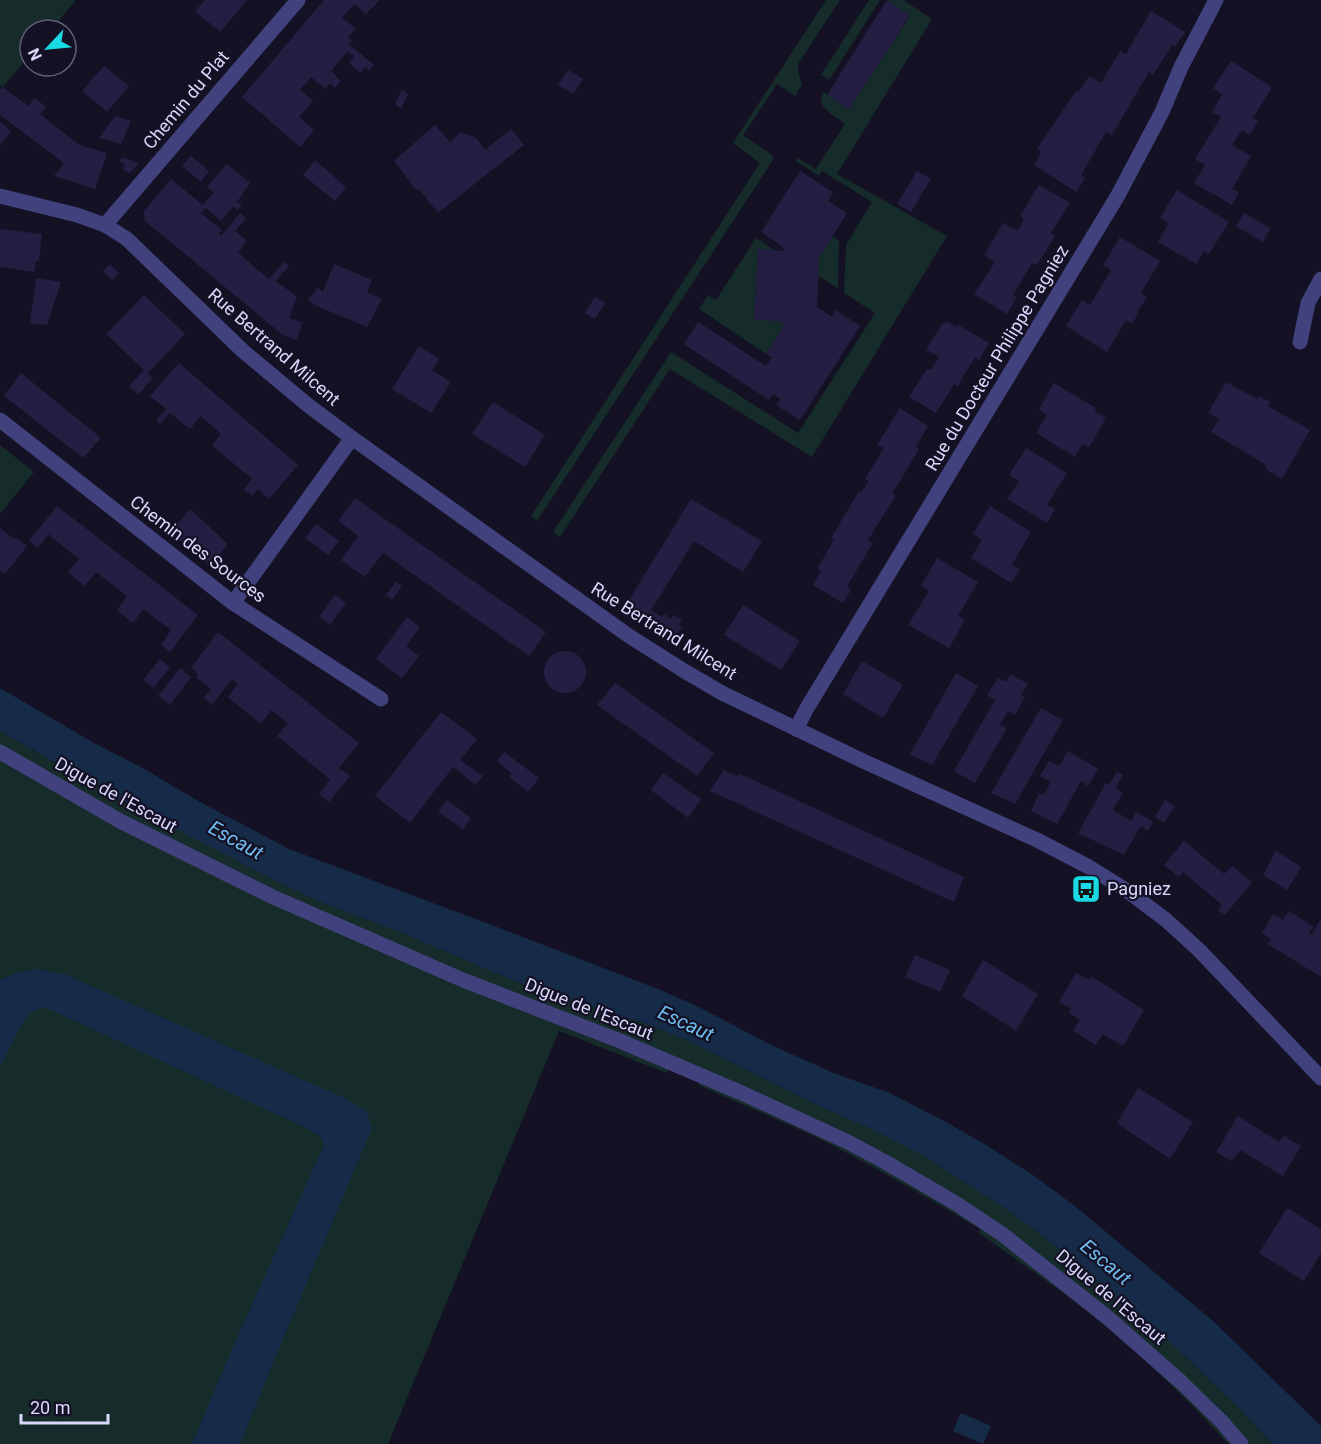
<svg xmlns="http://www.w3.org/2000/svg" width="1321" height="1444" font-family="Roboto,sans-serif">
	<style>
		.green { fill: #152c2a }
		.water { fill: #162b48 }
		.building { fill: #241f42 }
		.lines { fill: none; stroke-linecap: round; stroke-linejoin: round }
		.minor { stroke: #41427d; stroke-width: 15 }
		.labels { text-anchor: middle; stroke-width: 4.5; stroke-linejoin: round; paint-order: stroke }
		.street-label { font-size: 18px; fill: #d9d7fb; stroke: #131123 }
		.poi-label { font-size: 18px; fill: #d9d7fb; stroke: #131123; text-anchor: start }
		.water-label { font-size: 20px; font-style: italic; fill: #70bbef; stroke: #131123 }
	</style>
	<rect width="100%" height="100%" fill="#131123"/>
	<!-- green -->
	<g class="green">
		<path d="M0,0H76L51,30H30V55L3,87L0,85Z"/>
		<path d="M826,0H840L798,64V71L802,85L795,96L777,84L743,135L772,155L773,160L537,521L531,516L760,163L733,143Z"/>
		<path d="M869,0H880L829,80L821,75Z"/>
		<path d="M887,0H903L932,19L837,174L947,236L812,457L670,369L560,537L553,532L671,352L798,433L875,313L844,293L846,245L872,202L822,171L819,176L796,161L798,158L816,169L845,124C835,116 815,108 823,92L849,109L910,16Z"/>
		<path d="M832,236L839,241L838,288L818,276L819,258Z"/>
		<path d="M756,238L774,250H758L754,319L779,321L785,325L766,354L699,309L708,295L716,300Z"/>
		<path d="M0,445L34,472L0,514Z"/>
		<path d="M0,731L76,775L278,882L321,902L405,934L524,985L644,1023L684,1039L823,1108L872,1129L922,1155L1008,1210L1048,1240L1137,1314L1183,1354L1240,1409L1273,1444H1249L1226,1418L960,1199L504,990L346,924L122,816L0,746Z"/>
		<path d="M0,759L524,1011L669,1069L667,1073L559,1031L388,1444H0Z"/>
		<path d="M699,1081L846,1147L953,1209L999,1240L1103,1321L1198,1406L1233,1444H1228C1184,1395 1135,1349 1083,1308C1049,1282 1013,1258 978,1232L980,1229C931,1200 882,1171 832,1145C788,1123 742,1105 698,1085Z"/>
	</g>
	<!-- water -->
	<g class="water">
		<path d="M0,688L94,743L141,767L200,802L289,849L497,927L658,989L697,1006L771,1045L836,1074L890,1093L946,1122L986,1145L1033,1175L1076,1207L1212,1320L1321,1426V1444H1273L1240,1409L1183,1354L1137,1314L1048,1240L1008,1210L922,1155L872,1129L823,1108L684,1039L644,1023L524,985L405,934L321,902L278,882L128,804L0,731Z"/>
		<path d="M38,969L64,974L349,1100L367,1112L372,1128L272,1365L240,1444H192L232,1349L324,1145L320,1136L304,1127L62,1015L42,1007L29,1014L18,1031L0,1067V980L18,972Z"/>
		<path d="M961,1413L991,1426L983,1444L953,1431Z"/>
	</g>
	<!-- building -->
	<g class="building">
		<path d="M205,0H247L220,32L195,11Z"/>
		<path d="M324,0H380L366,14L354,4L342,18L356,29L348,37L352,41L349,44L374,65L369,70L366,67L360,73L349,63L354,56L348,51L331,71L341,81L335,88L330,83L325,89L311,77L300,90L313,101L299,117L314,130L300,147L242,97Z"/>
		<path d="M887,0L910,15L849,110L827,95Z"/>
		<path d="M1151,11L1185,32L1175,47L1172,45L1153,75L1149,72L1112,135L1106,132L1081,175L1085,178L1076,192L1034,165L1041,152L1037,149L1076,91L1079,92L1089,76L1101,83L1120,51L1126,54Z"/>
		<path d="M1231,61L1272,87L1253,118L1258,121L1250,135L1242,130L1232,145L1251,156L1232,189L1239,192L1232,205L1194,183L1205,165L1195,159L1221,117L1212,112L1222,95L1213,88Z"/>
		<path d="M104,66L129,86L107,112L82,91Z"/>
		<path d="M568,70L583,79L573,94L558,85Z"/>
		<path d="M3,87L28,106L35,98L46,107L40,114L79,145L107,153L95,189L54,176L64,163L0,115V90Z"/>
		<path d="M402,89L408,94L401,109L395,104Z"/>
		<path d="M115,116L131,121L121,144L99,138Z"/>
		<path d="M0,122L11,131L0,146Z"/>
		<path d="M435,125L450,142L461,132L476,138L485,150L511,129L524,145L438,213L419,189L416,190L394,161Z"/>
		<path d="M191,156L209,171L201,182L182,166Z"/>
		<path d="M121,157L139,163L130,173L123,170L125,163L120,162Z"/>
		<path d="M315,160L346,187L335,201L303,175Z"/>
		<path d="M227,164L250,183L237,202L242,205L237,210L233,207L221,221L206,208L201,213L222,230L219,233L221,236L240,213L246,218L235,231L247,241L238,253L269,279L284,262L289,266L276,281L297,297L289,318L303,323L296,340L283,335L145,221L144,211L171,179L203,205L214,192L207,187Z"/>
		<path d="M800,171L833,192L828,201L847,213L819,258L817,307L832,317L836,310L860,326L800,420L776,405L780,399L773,394L769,400L684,344L698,322L766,366L772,357L766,354L785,325L779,321L754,320L758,249L784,251L783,247L761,232Z"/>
		<path d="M917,171L931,179L911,212L897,204Z"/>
		<path d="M1039,185L1070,203L1051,233L1055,236L1037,265L1032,263L1013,295L1017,297L1007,314L974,294L995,262L984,255L1003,223L1018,231L1024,218L1020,216Z"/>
		<path d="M1177,190L1229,222L1209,254L1204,251L1196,264L1158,242L1169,223L1160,218Z"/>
		<path d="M1244,213L1270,228L1263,242L1236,226Z"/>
		<path d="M0,229L42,234L39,261H36L34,272L0,267Z"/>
		<path d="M1120,237L1160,261L1141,293L1147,298L1137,311L1139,312L1132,324L1126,320L1107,352L1066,326L1082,300L1090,305L1111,270L1103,265Z"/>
		<path d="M110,264L119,273L112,280L103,271Z"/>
		<path d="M334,264L372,280L367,292L382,299L367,327L317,306L308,300L318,288L323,292Z"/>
		<path d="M36,278L61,282L47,325L30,323Z"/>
		<path d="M144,295L185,334L148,373L153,378L138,395L129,386L144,370L106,334Z"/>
		<path d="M595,297L605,303L595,319L585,313Z"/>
		<path d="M948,322L957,327L958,325L989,343L979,360L975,357L957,387L954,384L936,413L909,397L927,369L931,370L939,357L926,350L943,323Z"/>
		<path d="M419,346L439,359L432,370L451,382L431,413L392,389Z"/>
		<path d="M179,363L298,465L269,499L258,489L252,496L244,489L252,479L212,445L221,434L201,416L190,429L170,413L160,424L156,420L166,409L150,396Z"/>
		<path d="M21,373L101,438L83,458L4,396Z"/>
		<path d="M1226,382L1257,399L1259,396L1270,402L1268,406L1310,430L1282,479L1267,470L1265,464L1211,432L1219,419L1208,413Z"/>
		<path d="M1054,383L1096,408L1094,411L1106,418L1089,447L1083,444L1075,457L1036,433L1047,415L1039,409Z"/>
		<path d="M493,402L545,435L525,467L472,434Z"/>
		<path d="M900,408L928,426L916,447L919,449L892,494L896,495L868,540L873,543L847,586L851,590L843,603L813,585L821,571L817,569L834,540L831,538L859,491L861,493L869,481L865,479L884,448L877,445Z"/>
		<path d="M1026,448L1067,473L1047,505L1055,509L1047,523L1007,499L1019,481L1009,475Z"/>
		<path d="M355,498L546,632L529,656L383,553L365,577L341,560L358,536L338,521Z"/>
		<path d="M691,499L762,541L743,572L694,541L651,610L662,617L664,614L671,619L673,615L682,620L679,625L682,627L674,639L626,605Z"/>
		<path d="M57,506L198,615L170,652L161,645L171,630L143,609L133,623L117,610L127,596L96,572L85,586L68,572L79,559L48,534L38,548L29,541Z"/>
		<path d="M990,506L1031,532L1012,565L1020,569L1011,583L971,558L982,540L973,534Z"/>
		<path d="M190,509L228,544L210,565L170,533Z"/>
		<path d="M316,524L339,541L328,555L305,538Z"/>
		<path d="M0,528L14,539L15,537L27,546L5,574L0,570Z"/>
		<path d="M937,558L978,582L958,616L965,620L949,648L908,625L929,591L921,586Z"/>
		<path d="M396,581L402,586L392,600L386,595Z"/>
		<path d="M335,595L346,603L330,625L319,617Z"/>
		<path d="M743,605L800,641L781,670L724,635Z"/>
		<path d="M407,617L420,627L406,646L419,656L402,678L376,659Z"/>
		<path d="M218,632L359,743L339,768L350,776L329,802L319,794L330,779L277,736L288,723L271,710L261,724L228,697L238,684L232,679L212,705L204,698L211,689L196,677L198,674L191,668Z"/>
		<circle cx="565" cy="672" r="21"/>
		<path d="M160,659L170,667L154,688L143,680Z"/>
		<path d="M862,661L903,685L883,718L843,694Z"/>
		<path d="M180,668L191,677L170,705L158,696Z"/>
		<path d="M956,673L978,686L932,765L910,754Z"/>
		<path d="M1011,674L1028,684L1021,695L1025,697L1015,715L1008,711L1000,724L1007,728L975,783L954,771L995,700L987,695L998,678L1006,682Z"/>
		<path d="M615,683L714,753L697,776L597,705Z"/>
		<path d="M1041,708L1063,720L1015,804L991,793Z"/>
		<path d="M441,712L477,739L460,760L483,776L476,785L453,767L410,823L375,796Z"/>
		<path d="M1068,751L1098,769L1088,786L1081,781L1057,824L1031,811L1039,793L1043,795L1051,782L1040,776L1049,761L1059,766Z"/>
		<path d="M504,752L539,778L528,792L509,777L512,774L497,761Z"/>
		<path d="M724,770L738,777L740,774L964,877L954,902L710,791Z"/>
		<path d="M1117,772L1123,775L1115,788L1123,793L1113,810L1131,821L1136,812L1153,822L1148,831L1141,826L1124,855L1078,833L1106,783L1109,784Z"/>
		<path d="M663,773L701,799L688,818L651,790Z"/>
		<path d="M447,800L471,818L463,830L438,811Z"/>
		<path d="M1165,800L1175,806L1164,823L1155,817Z"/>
		<path d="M1184,841L1224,874L1232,866L1252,882L1225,915L1218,910L1222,905L1183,872L1179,877L1164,865Z"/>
		<path d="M1276,851L1301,867L1287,890L1263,875Z"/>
		<path d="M1289,911L1314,927L1309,933L1311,935L1321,919V977L1268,944L1271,939L1262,933L1273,914L1283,920Z"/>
		<path d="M915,955L950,970L940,992L905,977Z"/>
		<path d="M983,960L1038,994L1016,1031L962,996Z"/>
		<path d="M1076,973L1089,980L1091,976L1144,1010L1123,1046L1103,1034L1096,1045L1073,1031L1080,1020L1069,1013L1071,1009L1059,1002Z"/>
		<path d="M1138,1088L1193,1122L1170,1159L1117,1123Z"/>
		<path d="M1238,1116L1279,1142L1284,1136L1301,1146L1283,1176L1240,1150L1232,1161L1216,1152Z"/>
		<path d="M1287,1208L1321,1229V1253L1304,1281L1259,1253Z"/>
	</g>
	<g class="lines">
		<!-- minor -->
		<g class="minor">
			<path d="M0,196L77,215L105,225L127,239L243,351L309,406L352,438L629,636L686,672L722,693L863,761L1037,840L1089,867L1129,892L1166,920L1199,950L1321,1078"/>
			<path d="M105,225L298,0"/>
			<path d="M1300,342L1308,303L1321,279"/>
			<path d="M0,420L233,603L381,699"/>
			<path d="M233,603L352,438"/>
			<path d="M796,729L807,708L1117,197L1162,112L1181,67L1216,0"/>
			<path d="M0,752L120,821L273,897L463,980L620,1041L744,1094L848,1142L887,1163L957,1204L1002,1234L1107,1317L1181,1382L1222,1422L1241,1444"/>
		</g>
	</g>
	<!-- icons -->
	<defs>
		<g id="bus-square" transform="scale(1.5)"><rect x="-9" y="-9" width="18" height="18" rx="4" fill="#19dae4" stroke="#131123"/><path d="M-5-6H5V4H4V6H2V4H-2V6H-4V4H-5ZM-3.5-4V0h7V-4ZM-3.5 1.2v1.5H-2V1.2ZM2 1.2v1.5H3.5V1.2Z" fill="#111"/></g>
	</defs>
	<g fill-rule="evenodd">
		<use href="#bus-square" x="1086" y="889"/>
	</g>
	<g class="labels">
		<!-- street labels -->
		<g class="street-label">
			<text transform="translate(186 100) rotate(-50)" y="6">Chemin du Plat</text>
			<text transform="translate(274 347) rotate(41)" y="6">Rue Bertrand Milcent</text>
			<text transform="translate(997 358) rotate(-59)" y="6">Rue du Docteur Philippe Pagniez</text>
			<text transform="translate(198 549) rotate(37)" y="6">Chemin des Sources</text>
			<text transform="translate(664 631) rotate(32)" y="6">Rue Bertrand Milcent</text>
			<text transform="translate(116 795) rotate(29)" y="6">Digue de l'Escaut</text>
			<text transform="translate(589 1009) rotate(22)" y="6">Digue de l'Escaut</text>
			<text transform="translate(1111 1297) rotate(40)" y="6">Digue de l'Escaut</text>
		</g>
		<!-- poi labels -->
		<g class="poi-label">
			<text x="1107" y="895">Pagniez</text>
		</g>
		<!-- water labels -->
		<g class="water-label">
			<text transform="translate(236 840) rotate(29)" y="7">Escaut</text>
			<text transform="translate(686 1023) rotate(25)" y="7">Escaut</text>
			<text transform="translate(1106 1262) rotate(40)" y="7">Escaut</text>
		</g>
	</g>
	<!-- north arrow -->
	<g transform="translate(48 48) rotate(244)"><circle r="28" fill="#131123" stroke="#626079" stroke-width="1.5"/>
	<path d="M0-4.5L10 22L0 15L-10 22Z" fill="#19dae4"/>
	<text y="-9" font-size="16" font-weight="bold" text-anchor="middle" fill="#d9d7fb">N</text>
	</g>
	<!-- scale -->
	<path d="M21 1414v9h87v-9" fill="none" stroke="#d9d7fb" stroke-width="3"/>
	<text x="30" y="1414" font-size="18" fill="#d9d7fb" stroke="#131123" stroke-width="4.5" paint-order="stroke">20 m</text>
</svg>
